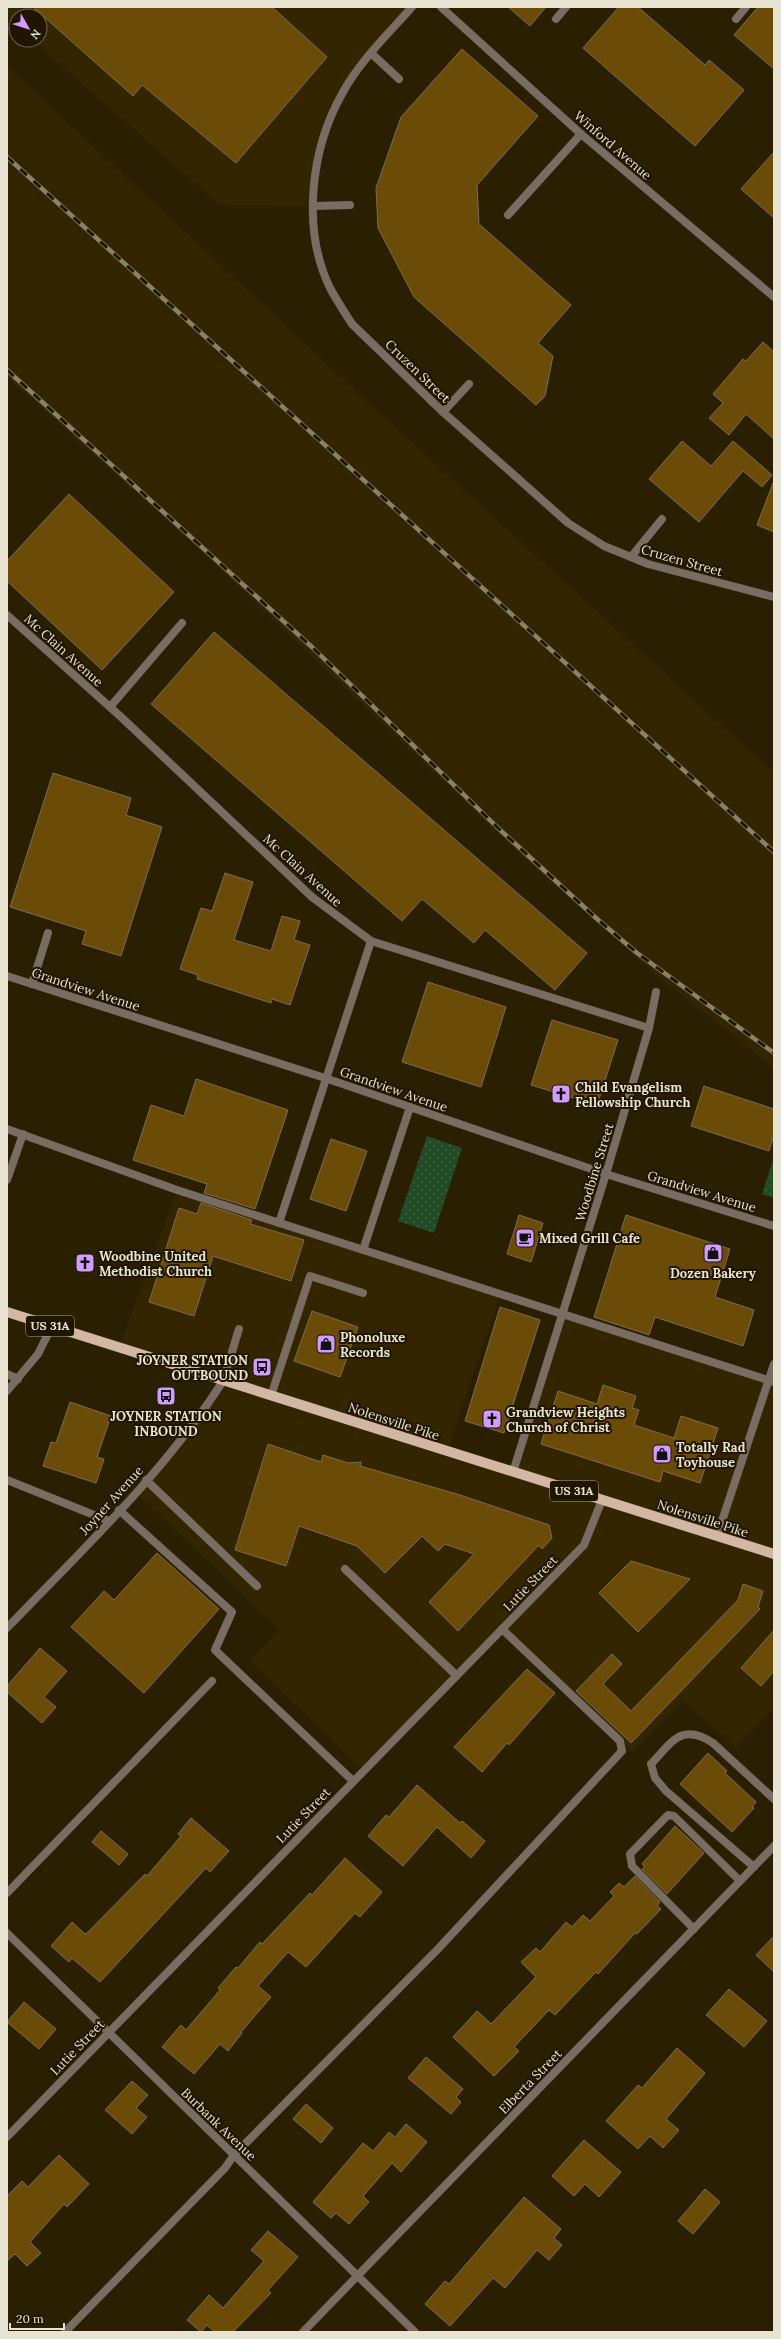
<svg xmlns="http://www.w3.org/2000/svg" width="781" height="2339" font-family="Lora,serif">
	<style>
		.built { fill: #322500 }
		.grass { fill: url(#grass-dots) }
		.building { fill: #6b4b08; stroke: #7e6c4e }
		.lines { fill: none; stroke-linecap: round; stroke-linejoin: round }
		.lane { stroke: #796c62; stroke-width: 8 }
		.street { stroke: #796c62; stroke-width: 8 }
		.primary { stroke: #d2b8a4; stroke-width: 10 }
		.rail-casing { stroke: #898168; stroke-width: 4.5 }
		.rail { stroke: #201600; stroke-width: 3; stroke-dasharray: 9; stroke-linecap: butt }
		.labels { text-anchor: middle; stroke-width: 4; stroke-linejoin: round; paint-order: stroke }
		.shield { fill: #201600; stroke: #ada692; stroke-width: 1 }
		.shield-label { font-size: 12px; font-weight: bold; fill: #e9e3d1 }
		.street-label { font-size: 13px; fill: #e9e3d1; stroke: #201600 }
		.poi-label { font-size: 13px; font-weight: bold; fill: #e9e3d1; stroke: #201600; text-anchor: start }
	</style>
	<defs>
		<pattern id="grass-dots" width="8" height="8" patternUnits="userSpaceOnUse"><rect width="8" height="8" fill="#204b25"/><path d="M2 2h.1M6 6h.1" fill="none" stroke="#406544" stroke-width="1.8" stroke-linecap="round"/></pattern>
	</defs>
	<rect width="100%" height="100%" fill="#2a2001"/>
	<!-- built -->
	<g class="built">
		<path d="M7,7H412L343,91L321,148L314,206L220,205L32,40H40V16H16V26L7,19Z"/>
		<path d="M7,66L384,417L774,773V1068L654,973L526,860L202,552L7,377Z"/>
		<path d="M177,1190L500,1294L447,1452L513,1472L563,1313L774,1381V1708L736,1747L683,1701L632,1752L502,1629L363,1770L250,1661L280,1630L135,1492L223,1381L119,1348Z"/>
	</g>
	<!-- grass -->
	<g class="grass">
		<path d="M427,1136L462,1148L434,1233L398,1221Z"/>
		<path d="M774,1157V1198L762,1194Z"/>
	</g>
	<!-- building -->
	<g class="building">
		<path d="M33,7H272L327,57L236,163L142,85L133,96Z"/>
		<path d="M508,7H546L530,26Z"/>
		<path d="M619,7H638L705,65L709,60L744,90L695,146L583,48Z"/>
		<path d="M758,7H774V69L734,35Z"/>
		<path d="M462,49L538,116L477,185L479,224L571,305L538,343L553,356L545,396L536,405L414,297L378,228L376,188L401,117Z"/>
		<path d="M774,152V218L741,189Z"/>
		<path d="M763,342L774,352V439L746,414L729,435L709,418L723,403L713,394L743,359L746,361Z"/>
		<path d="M682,441L711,466L733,441L772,475L762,487L743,471L699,522L649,479Z"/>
		<path d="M773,483L774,484V532L757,525Z"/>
		<path d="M69,494L174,592L102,670L7,581V561Z"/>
		<path d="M214,632L587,953L555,990L485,930L474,943L422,899L402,921L151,704Z"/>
		<path d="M53,773L131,798L126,815L162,827L121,956L82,944L86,931L10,907Z"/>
		<path d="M225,873L253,882L234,940L271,951L282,916L300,921L294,940L310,945L290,1005L272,999L271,1003L197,979L198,975L180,969L201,908L212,911Z"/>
		<path d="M428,982L506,1007L481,1087L402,1062Z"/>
		<path d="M552,1020L618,1040L597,1105L531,1085Z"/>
		<path d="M196,1079L288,1110L255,1209L204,1193L207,1184L133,1160L151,1105L184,1116Z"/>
		<path d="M704,1086L774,1109V1135L769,1151L691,1126Z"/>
		<path d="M331,1139L367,1151L346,1211L310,1199Z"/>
		<path d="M201,1203L252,1220L250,1224L304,1240L291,1281L213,1256L194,1316L149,1302L179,1208L197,1214Z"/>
		<path d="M519,1215L543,1223L531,1262L507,1254Z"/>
		<path d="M626,1215L730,1249L715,1297L754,1310L743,1346L655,1317L649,1335L594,1317Z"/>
		<path d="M500,1307L540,1320L504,1433L465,1421Z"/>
		<path d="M312,1311L358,1327L340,1377L294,1361Z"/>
		<path d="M603,1385L636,1396L632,1408L639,1410L634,1425L674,1438L681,1416L718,1428L700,1483L663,1471L660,1482L541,1444L558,1391L597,1404Z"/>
		<path d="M70,1402L111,1416L97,1457L104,1459L96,1483L43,1466L51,1442L56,1443Z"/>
		<path d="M268,1444L321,1462L323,1455L348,1463L361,1462L360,1466L460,1495L549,1525L552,1538L542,1549L539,1545L458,1631L429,1602L474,1554L445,1544L438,1551L422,1536L385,1573L357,1546L299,1526L286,1566L235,1550Z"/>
		<path d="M157,1553L219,1609L144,1693L71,1627L104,1591L114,1600Z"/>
		<path d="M631,1561L690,1579L638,1632L599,1593Z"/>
		<path d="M743,1584L763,1591L758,1607L760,1609L631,1743L576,1691L612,1654L622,1664L603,1684L631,1711L738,1600Z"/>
		<path d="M774,1630V1671L761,1686L741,1668Z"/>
		<path d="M40,1648L67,1671L44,1697L56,1707L42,1723L7,1692V1686Z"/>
		<path d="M527,1669L555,1693L509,1745L507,1743L482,1772L454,1747Z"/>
		<path d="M708,1753L727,1771L725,1773L756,1802L752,1807L754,1808L732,1832L680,1784Z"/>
		<path d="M417,1785L460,1823L462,1821L485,1841L471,1858L437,1827L403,1866L368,1836L386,1815L389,1817Z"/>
		<path d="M191,1818L229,1851L210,1872L206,1868L100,1982L72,1958L69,1962L51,1946L72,1922L85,1934L88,1932L145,1874L147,1876L181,1836L178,1834Z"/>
		<path d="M675,1826L704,1853L667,1894L642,1869L645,1867L642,1864Z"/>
		<path d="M101,1831L128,1854L119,1865L92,1842Z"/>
		<path d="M345,1858L382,1892L360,1917L355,1913L306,1967L288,1952L258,1986L271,1997L241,2032L242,2033L228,2051L220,2044L194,2074L162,2047L181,2025L186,2030L220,1990L218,1988L236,1967L238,1968L260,1942L262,1944L310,1893L312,1895Z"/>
		<path d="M635,1876L660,1902L657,1906L661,1909L637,1934L635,1933L598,1974L596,1972L555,2015L549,2010L514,2047L519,2051L494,2076L453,2037L477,2011L491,2024L536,1977L521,1962L536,1948L540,1952L566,1922L572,1927L583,1915L590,1921L614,1896L610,1892L619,1883L624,1887Z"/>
		<path d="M774,1936V1972L756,1955Z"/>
		<path d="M729,1989L767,2021L744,2047L706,2015Z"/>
		<path d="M24,2002L56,2029L39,2049L7,2022Z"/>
		<path d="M677,2048L705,2073L666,2119L679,2130L663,2148L650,2136L638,2149L606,2121L638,2085L642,2088Z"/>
		<path d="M426,2057L463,2089L456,2097L461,2102L451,2114L408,2078Z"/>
		<path d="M132,2081L148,2095L136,2108L147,2117L132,2134L105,2110Z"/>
		<path d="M306,2104L333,2128L321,2143L293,2119Z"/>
		<path d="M406,2124L427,2142L401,2172L392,2163L363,2196L369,2202L349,2224L336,2213L331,2218L313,2202L363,2143L373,2151L389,2132L395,2137Z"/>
		<path d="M584,2140L621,2172L599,2197L585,2184L574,2196L552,2176Z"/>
		<path d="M59,2155L89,2184L67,2207L64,2204L30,2242L41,2253L27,2266L15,2254L7,2261V2196L22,2181L28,2187Z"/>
		<path d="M705,2189L720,2202L693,2234L678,2221Z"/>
		<path d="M524,2197L561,2229L554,2238L562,2245L549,2260L537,2250L505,2288L493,2278L450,2326L425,2304L445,2281L449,2284Z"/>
		<path d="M268,2231L298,2257L268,2290L271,2293L233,2332H215L207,2325L201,2332L187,2320L209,2295L223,2308L264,2261L251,2250Z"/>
	</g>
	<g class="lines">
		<!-- lane -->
		<g class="lane">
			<path d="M556,19L566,7"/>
			<path d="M736,19L746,7"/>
			<path d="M371,53L399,79"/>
			<path d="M314,206L350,205"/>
			<path d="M508,215L581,134"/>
			<path d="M443,412L469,384"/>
			<path d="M631,557L662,519"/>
			<path d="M110,707L182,623"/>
			<path d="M32,984L48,933"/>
			<path d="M7,1129L177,1190L774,1382"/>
			<path d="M7,1180L23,1134"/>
			<path d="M279,1223L371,941"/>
			<path d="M363,1250L410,1107"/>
			<path d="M7,1374L18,1379"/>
			<path d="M223,1381L239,1329"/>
			<path d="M7,1391L38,1354L52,1326"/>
			<path d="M271,1396L310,1276L363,1293"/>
			<path d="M7,1480L109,1521"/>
			<path d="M146,1480L257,1586"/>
			<path d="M119,1510L232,1612L215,1650L353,1781"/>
			<path d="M717,1536L774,1364"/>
			<path d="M345,1569L456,1675"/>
			<path d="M754,1867L666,1791L655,1778L651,1764C672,1742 681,1722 713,1743L774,1799"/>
			<path d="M7,1893L212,1681"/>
			<path d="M694,1929L632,1866L630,1854L668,1815L674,1816L740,1881"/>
			<path d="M65,2332L225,2168L234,2155L437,1950L622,1751L620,1741L502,1629"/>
		</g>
		<!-- street -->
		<g class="street">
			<path d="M412,7C388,34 361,60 343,92C311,148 301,228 330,288C337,301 345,313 352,324L443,412L568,523L604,546L648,564L774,597"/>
			<path d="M441,7L581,134L774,297"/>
			<path d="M7,615L120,716L312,897L371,941L649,1028"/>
			<path d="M7,976L325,1078L606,1174L774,1226"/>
			<path d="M513,1472L606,1174L649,1028L656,992"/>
			<path d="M7,1628C82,1550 164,1473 223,1381"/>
			<path d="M7,1933L415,2332"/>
			<path d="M7,2137L584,1545L602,1500"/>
			<path d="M303,2332L774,1846"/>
		</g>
		<!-- primary -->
		<path class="primary" d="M7,1312L774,1554"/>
		<!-- rail casing -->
		<g class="rail-casing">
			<g id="rail">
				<path d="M7,157L774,852"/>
				<path d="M7,370L313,648L497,827L596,918L637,953L774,1053"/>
			</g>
		</g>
		<!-- rail -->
		<use href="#rail" class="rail"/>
	</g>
	<!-- icons -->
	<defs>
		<g id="church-square" transform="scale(1)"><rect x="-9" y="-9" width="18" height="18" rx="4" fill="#d09dfe" stroke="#201600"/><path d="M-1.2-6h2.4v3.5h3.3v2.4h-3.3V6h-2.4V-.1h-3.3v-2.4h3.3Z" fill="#111"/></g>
		<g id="cafe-square" transform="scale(1)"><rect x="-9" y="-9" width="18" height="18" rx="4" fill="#d09dfe" stroke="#201600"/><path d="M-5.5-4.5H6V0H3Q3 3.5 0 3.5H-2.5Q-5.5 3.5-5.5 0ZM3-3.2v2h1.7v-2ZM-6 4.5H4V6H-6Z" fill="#111"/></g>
		<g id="shop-square" transform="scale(1)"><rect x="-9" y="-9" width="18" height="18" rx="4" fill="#d09dfe" stroke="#201600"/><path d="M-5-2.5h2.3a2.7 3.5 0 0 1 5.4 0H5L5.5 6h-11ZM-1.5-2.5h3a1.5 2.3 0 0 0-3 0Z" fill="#111"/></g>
		<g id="bus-square" transform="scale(1)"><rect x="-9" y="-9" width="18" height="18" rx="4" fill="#d09dfe" stroke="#201600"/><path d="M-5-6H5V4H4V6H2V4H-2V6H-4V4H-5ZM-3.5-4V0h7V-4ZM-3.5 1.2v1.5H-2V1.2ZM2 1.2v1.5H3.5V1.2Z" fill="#111"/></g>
	</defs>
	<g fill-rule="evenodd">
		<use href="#church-square" x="561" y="1094"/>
		<use href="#cafe-square" x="525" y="1238"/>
		<use href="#shop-square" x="713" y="1253"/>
		<use href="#church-square" x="85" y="1263"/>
		<use href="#shop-square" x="326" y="1344"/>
		<use href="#bus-square" x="262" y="1367"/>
		<use href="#bus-square" x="166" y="1396"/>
		<use href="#church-square" x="492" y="1419"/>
		<use href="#shop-square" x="662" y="1454"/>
	</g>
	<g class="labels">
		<!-- shield labels -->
		<g class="shield">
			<rect x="26" y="1316" width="48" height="20" rx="3"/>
			<rect x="550" y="1481" width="48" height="20" rx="3"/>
		</g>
		<g class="shield-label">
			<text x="50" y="1330">US 31A</text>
			<text x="574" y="1495">US 31A</text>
		</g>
		<!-- street labels -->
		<g class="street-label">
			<text transform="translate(613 145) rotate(41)" y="5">Winford Avenue</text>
			<text transform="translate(418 371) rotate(44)" y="5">Cruzen Street</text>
			<text transform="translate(682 560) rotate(16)" y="5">Cruzen Street</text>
			<text transform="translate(64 650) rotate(42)" y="5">Mc Clain Avenue</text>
			<text transform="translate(303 870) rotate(42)" y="5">Mc Clain Avenue</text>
			<text transform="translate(86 989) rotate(18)" y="5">Grandview Avenue</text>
			<text transform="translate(394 1089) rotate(19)" y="5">Grandview Avenue</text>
			<text transform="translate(594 1172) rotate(-73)" y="5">Woodbine Street</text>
			<text transform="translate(702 1191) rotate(17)" y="5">Grandview Avenue</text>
			<text transform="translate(394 1421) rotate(18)" y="5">Nolensville Pike</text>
			<text transform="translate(111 1500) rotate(-48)" y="5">Joyner Avenue</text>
			<text transform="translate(703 1518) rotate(18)" y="5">Nolensville Pike</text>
			<text transform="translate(530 1583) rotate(-46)" y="5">Lutie Street</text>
			<text transform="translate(303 1815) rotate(-46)" y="5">Lutie Street</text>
			<text transform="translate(77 2047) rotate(-46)" y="5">Lutie Street</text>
			<text transform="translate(530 2081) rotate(-46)" y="5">Elberta Street</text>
			<text transform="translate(219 2124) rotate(44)" y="5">Burbank Avenue</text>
		</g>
		<!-- poi labels -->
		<g class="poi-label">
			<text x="575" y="1092">Child Evangelism<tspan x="575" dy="15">Fellowship Church</tspan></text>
			<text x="539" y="1243">Mixed Grill Cafe</text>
			<text x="99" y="1261">Woodbine United<tspan x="99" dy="15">Methodist Church</tspan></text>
			<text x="713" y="1278" text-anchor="middle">Dozen Bakery</text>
			<text x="340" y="1342">Phonoluxe<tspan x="340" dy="15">Records</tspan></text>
			<text x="248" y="1365" text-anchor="end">JOYNER STATION<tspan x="248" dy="15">OUTBOUND</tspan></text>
			<text x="506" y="1417">Grandview Heights<tspan x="506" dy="15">Church of Christ</tspan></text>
			<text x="166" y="1421" text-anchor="middle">JOYNER STATION<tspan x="166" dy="15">INBOUND</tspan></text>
			<text x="676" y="1452">Totally Rad<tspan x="676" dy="15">Toyhouse</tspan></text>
		</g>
	</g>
	<!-- border -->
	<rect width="781" height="2339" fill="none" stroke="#e9e3d1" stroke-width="16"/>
	<!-- north arrow -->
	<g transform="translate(28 28) rotate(129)"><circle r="19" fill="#201600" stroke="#706854"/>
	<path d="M0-3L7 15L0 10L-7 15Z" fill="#d09dfe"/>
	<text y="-6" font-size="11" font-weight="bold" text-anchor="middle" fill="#e9e3d1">N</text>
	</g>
	<!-- scale -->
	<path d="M10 2323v6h54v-6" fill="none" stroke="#e9e3d1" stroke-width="2"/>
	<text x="16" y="2323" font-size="12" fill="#e9e3d1" stroke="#201600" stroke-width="3" paint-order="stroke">20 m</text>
</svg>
